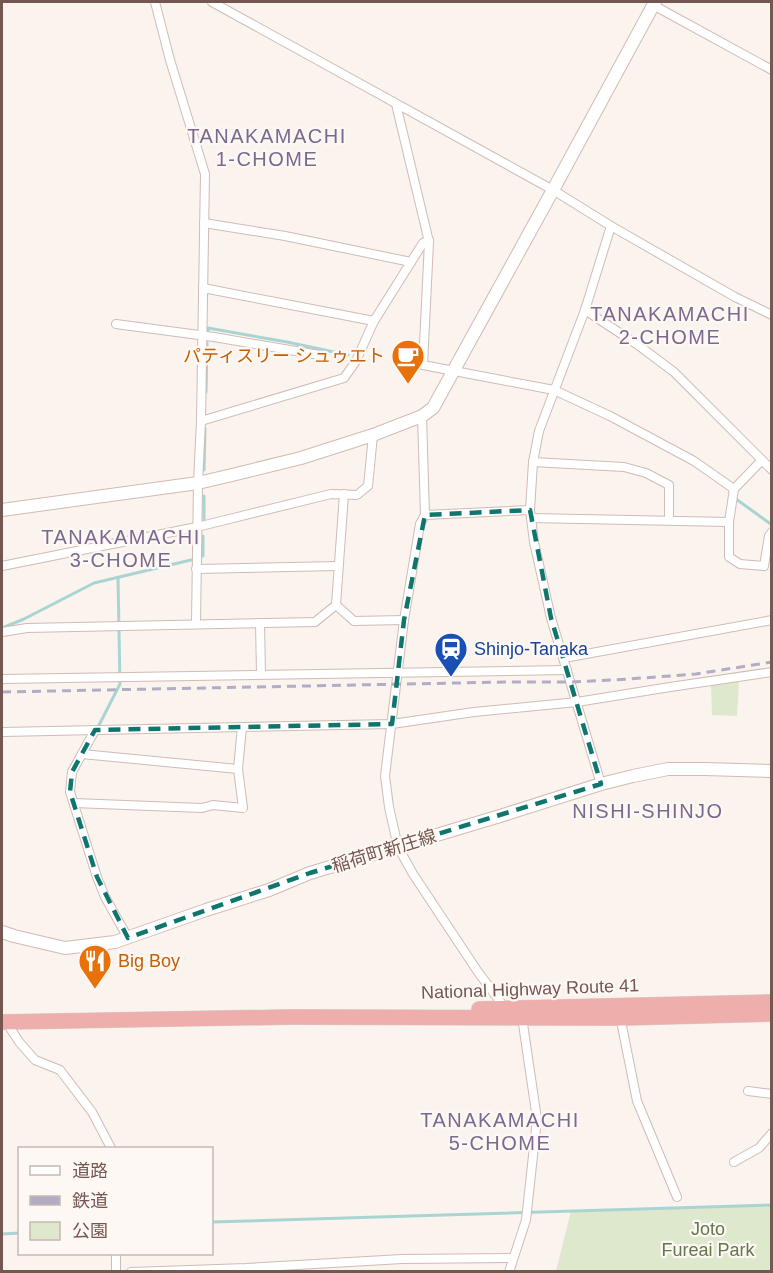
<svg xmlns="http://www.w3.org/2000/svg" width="773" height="1273" font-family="Helvetica,'Noto Sans JP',sans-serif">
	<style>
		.green { fill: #dde8cc }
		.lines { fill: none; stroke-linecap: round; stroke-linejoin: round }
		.stream { stroke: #aad4d2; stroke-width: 3 }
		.street-casing { stroke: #cfbcb5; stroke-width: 10 }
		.secondary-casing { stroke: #d2bbb3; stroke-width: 14 }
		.highway-casing { stroke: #d8d0ce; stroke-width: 16 }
		.street { stroke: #fff; stroke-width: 8 }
		.secondary { stroke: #fff; stroke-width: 12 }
		.highway { stroke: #eeaeab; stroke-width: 15 }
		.rail { stroke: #b4abc5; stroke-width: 3; stroke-dasharray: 9 6; stroke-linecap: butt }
		.marked { fill: none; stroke: #0f766e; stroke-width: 4.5; stroke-dasharray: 12 8; stroke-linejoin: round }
		.labels { text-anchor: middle; stroke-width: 4.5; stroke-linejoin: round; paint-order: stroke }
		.food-label { font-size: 18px; fill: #c56008; stroke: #fef8f4; text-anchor: end }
		.transit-label { font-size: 18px; fill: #164399; stroke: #fef8f4; text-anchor: start }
		.street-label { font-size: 18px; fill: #755751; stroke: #fef8f4 }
		.park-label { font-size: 18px; fill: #62794b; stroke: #fef8f4 }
		.neighbourhood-label { font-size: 20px; letter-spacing: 1.5px; fill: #7b6a90; stroke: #fef8f4 }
	</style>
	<rect width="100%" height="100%" fill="#fbf3ed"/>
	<!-- green -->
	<g class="green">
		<path d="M739,681L737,716L712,715L711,684Z"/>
		<path d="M771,1206V1271H556L571,1211Z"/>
	</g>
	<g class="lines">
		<!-- stream -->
		<g class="stream">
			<path d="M208,333V328L287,342L348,355"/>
			<path d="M206,392L207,343"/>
			<path d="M204,470L205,429"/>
			<path d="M736,499L772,525"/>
			<path d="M204,521V496"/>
			<path d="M203,556V536"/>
			<path d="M2,628L24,619L94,583L191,560"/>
			<path d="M97,729L120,684L118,578"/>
			<path d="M212,1222L772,1205"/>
			<path d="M2,1234L20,1233"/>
		</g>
		<!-- street casing -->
		<g class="street-casing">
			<g id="street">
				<path d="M155,2L170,60L205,174L201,421L198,483L196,624"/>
				<path d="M212,2L553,190L611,226L735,297L772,315"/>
				<path d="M653,5L772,70"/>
				<path d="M396,104L429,242L423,365L554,390L610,416L694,461L734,489"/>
				<path d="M411,262L423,243L429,240"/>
				<path d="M203,288L374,321"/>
				<path d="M585,310L638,345L674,372L772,470"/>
				<path d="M116,324L214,337L319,355"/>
				<path d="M422,416L425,515L420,524L404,620L385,776L389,807L398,847L413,874L478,972L505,1008"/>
				<path d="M201,421L344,378L356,361L374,321L411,262L285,236L204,223"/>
				<path d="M762,460L734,489L729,522V557L740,564L764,566L769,536L772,532"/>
				<path d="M533,462L624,467L646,473L669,485V520"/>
				<path d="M425,515L530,510"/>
				<path d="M531,518L729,522"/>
				<path d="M2,566L197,527L331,494L357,495L368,486L373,435"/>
				<path d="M196,569L338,566"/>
				<path d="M336,605L354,621L404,620"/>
				<path d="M260,623L261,674"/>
				<path d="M2,632L27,628L315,622L336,605L344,494"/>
				<path d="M564,658L772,620"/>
				<path d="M2,679L567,670"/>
				<path d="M95,730L72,772L70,792L97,877L105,897L128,938"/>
				<path d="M2,732L392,724L474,712L577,702L670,687L772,672"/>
				<path d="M82,754L238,769"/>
				<path d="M601,784L551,618L534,542L530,510L533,462L539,431L585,310L611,226"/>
				<path d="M74,803L202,808L213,805L243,808L238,769L242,727"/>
				<path d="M620,1016L637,1101L677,1197"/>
				<path d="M6,1022L20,1043L35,1060L60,1070L92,1112L111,1148"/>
				<path d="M748,1091L772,1094"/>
				<path d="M734,1162L759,1148L772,1133"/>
				<path d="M116,1254V1272"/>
				<path d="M131,1272L246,1268L402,1259L513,1258"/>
				<path d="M509,1272L526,1220L537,1119L523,1024L519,1017"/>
			</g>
		</g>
		<!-- secondary casing -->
		<g class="secondary-casing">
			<g id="secondary">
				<path d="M2,510L198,483L232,475L301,458L373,435L422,416L433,408L553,190L655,2"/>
				<path d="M2,932L14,936L65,948L115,942L206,910L269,890L310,873L500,816L601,784L633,776L668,769H704L772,771"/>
			</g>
		</g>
		<!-- highway casing -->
		<g class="highway-casing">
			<g id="highway">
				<path d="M479,1009L772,1002"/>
				<path d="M2,1022L291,1017L621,1018L772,1014"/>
			</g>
		</g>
		<!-- street -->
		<use href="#street" class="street"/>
		<!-- secondary -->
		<use href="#secondary" class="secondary"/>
		<!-- highway -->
		<use href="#highway" class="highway"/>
		<!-- rail -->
		<path class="rail" d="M2,692L507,682H572L629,679L696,674L772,662"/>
	</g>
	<!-- marked area -->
	<path class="marked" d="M530,510L551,618L601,784L310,873L128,938L97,877L70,792L72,772L95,730L392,724L404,620L425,515Z"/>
	<!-- icons -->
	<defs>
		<g id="cafe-pin" transform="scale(1.725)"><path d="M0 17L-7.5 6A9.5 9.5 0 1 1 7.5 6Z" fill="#e8710a" stroke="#fef8f4"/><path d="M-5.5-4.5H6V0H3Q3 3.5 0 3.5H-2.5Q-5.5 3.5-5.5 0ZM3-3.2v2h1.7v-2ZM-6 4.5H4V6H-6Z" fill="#fff"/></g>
		<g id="station-pin" transform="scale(1.725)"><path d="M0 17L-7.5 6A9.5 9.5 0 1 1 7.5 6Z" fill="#1a4fb4" stroke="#fef8f4"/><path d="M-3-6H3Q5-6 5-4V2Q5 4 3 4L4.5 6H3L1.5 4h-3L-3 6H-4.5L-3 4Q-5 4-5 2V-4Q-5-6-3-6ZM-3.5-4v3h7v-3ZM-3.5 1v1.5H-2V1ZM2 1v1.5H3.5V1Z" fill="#fff"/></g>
		<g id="restaurant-pin" transform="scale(1.725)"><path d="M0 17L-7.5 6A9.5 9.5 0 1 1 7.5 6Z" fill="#e8710a" stroke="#fef8f4"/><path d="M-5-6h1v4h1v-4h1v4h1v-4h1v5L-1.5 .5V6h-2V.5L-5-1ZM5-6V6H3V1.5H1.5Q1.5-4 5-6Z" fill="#fff"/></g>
	</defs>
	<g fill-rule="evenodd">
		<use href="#cafe-pin" x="408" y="356"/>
		<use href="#station-pin" x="451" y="649"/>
		<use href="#restaurant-pin" x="95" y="961"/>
	</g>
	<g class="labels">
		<!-- food labels -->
		<g class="food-label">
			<text x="385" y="362">パティスリー シュゥエト</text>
			<text x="118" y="967" text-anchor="start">Big Boy</text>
		</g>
		<!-- transit labels -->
		<g class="transit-label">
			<text x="474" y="655">Shinjo-Tanaka</text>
		</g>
		<!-- street labels -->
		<g class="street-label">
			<text transform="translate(384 851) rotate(-17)" y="6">稲荷町新庄線</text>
			<text transform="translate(530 989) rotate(-2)" y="6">National Highway Route 41</text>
		</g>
		<!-- park labels -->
		<g class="park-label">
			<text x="708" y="1235">Joto<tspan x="708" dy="21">Fureai Park</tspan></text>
		</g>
		<!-- neighbourhood labels -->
		<g class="neighbourhood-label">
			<text x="267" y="143">TANAKAMACHI<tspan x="267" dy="23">1-CHOME</tspan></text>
			<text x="670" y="321">TANAKAMACHI<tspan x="670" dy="23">2-CHOME</tspan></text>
			<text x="121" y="544">TANAKAMACHI<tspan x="121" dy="23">3-CHOME</tspan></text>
			<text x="648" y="818">NISHI-SHINJO</text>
			<text x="500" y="1127">TANAKAMACHI<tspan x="500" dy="23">5-CHOME</tspan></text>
		</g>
	</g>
	<!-- border -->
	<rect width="773" height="1273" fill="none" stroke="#755751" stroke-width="6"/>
	<!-- legend -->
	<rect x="18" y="1147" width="195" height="108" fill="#fef8f4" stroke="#c7b8b3" stroke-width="1.5"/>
	<rect x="30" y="1166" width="30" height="9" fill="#ffffff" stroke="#c7b8b3" stroke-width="1.5"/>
	<text x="72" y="1177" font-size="18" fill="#755751">道路</text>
	<rect x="30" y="1196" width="30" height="9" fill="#b4abc5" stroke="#c7b8b3" stroke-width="1.5"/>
	<text x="72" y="1207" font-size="18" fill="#755751">鉄道</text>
	<rect x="30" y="1222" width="30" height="18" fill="#dde8cc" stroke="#c7b8b3" stroke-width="1.5"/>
	<text x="72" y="1237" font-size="18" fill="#755751">公園</text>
</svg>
